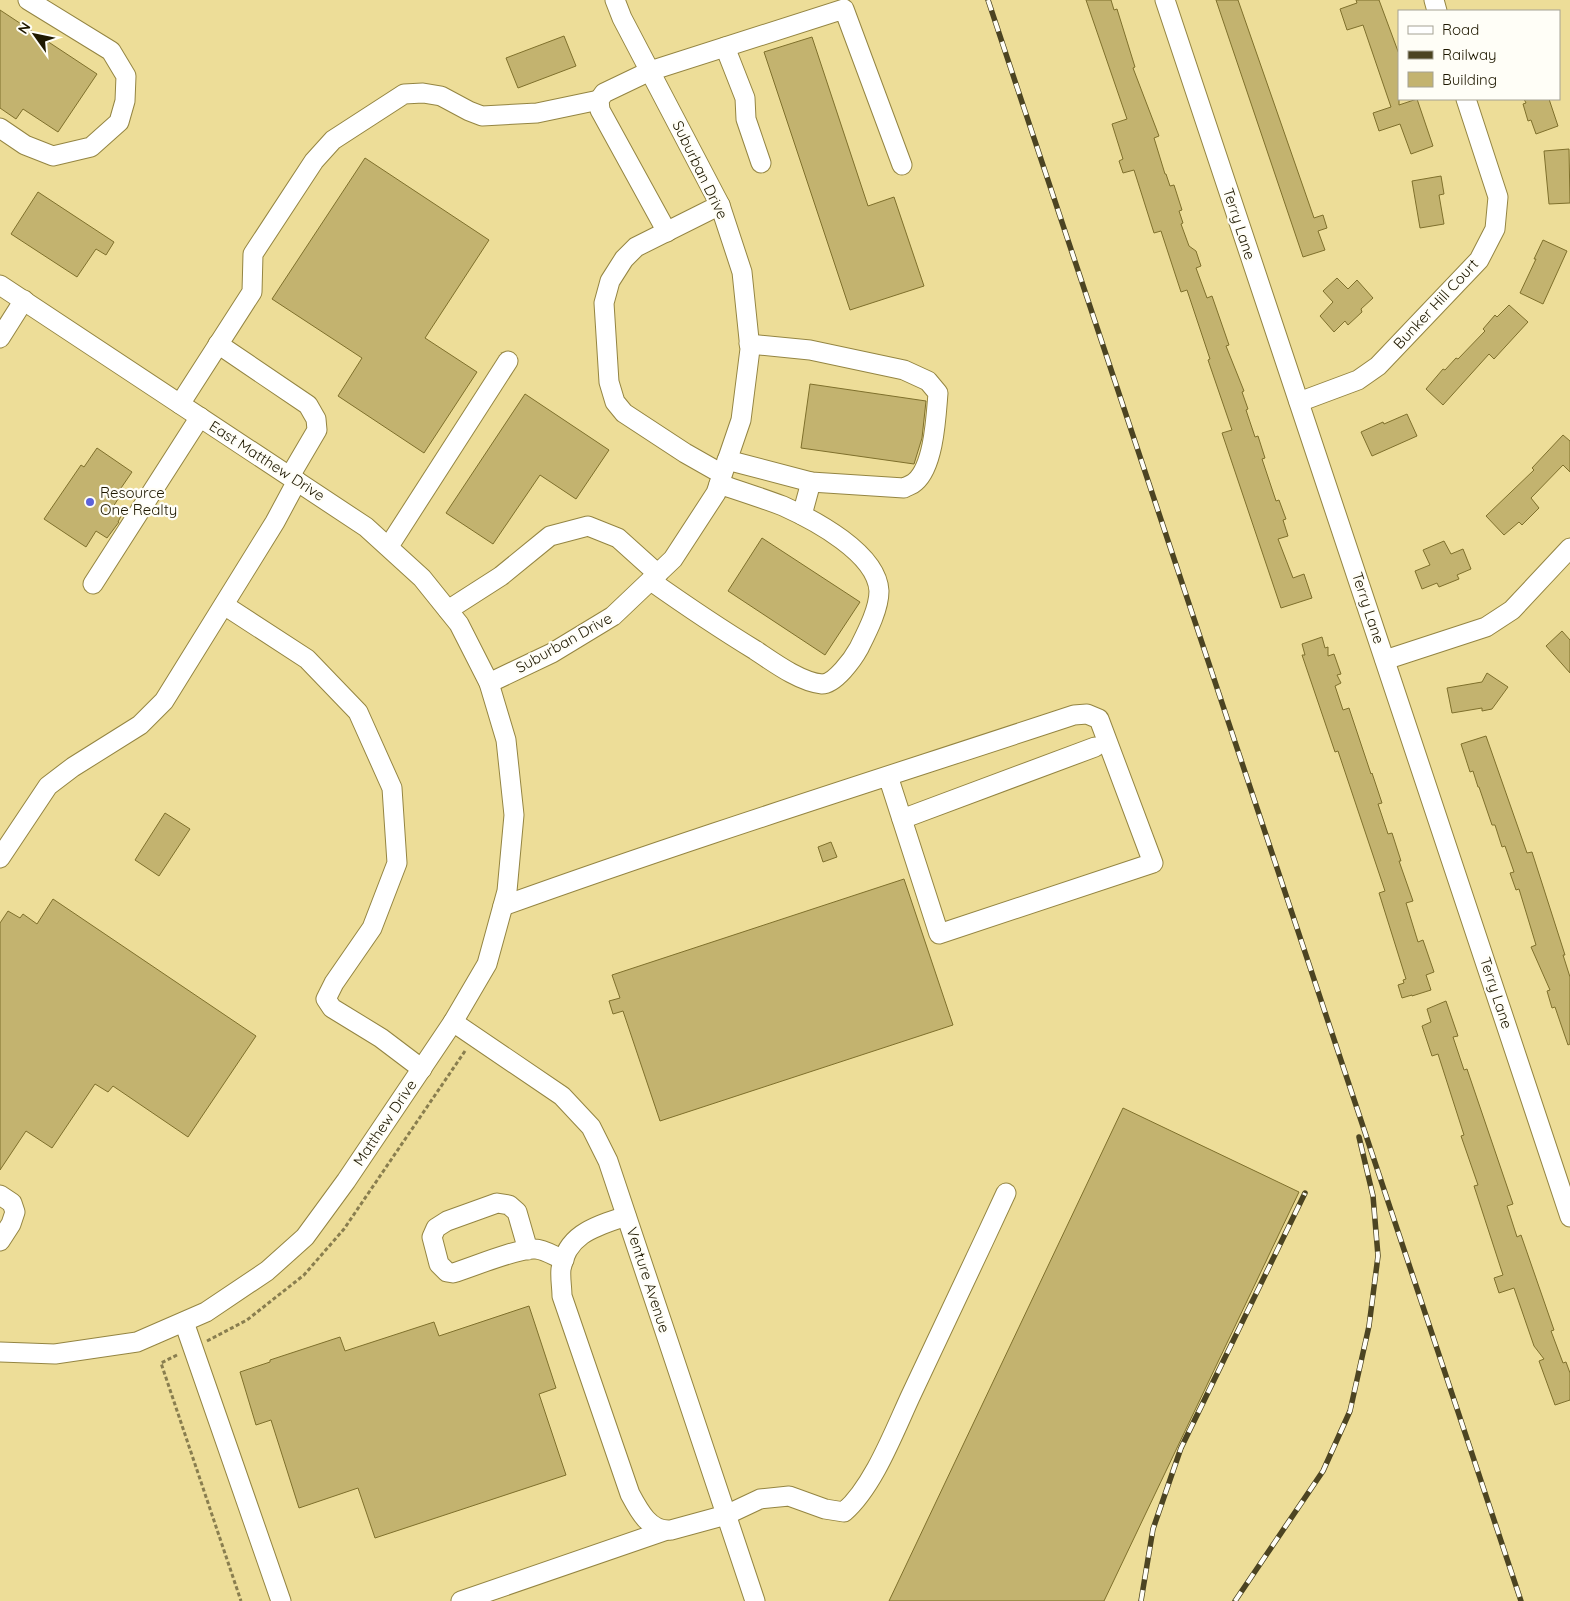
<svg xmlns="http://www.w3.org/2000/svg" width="1570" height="1601" font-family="Quicksand,sans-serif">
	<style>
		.building { fill: #c3b36f; stroke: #7f702c }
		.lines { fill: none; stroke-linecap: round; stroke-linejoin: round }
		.minor-casing { stroke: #948542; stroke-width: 21 }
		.path { stroke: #897e4f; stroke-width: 3; stroke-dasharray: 4 2.5; stroke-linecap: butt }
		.minor { stroke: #fff; stroke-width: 19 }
		.rail-casing { stroke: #4c4422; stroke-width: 5.5 }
		.rail { stroke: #fffef7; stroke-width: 4; stroke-dasharray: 11; stroke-linecap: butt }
		.poi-dot { fill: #5d62da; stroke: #fffef7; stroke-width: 2 }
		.labels { text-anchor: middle; stroke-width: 4.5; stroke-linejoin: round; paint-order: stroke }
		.street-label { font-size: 15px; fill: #1e1800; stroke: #fffef7 }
		.poi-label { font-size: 15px; fill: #1e1800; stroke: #fffef7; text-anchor: start }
	</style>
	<rect width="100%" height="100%" fill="#eddd98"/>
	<!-- building -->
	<g class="building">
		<path d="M1086,0H1111L1114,10L1117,9L1135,67L1133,68L1159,136L1154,138L1165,174H1166L1170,186L1174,185L1182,210L1179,211L1183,223L1181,224L1189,246L1196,251L1201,266L1196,268L1207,298L1212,296L1229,345L1226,346L1244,391L1242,392L1248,409L1246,410L1255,437L1258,436L1265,458L1262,459L1276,501L1279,500L1286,519L1283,520L1288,536L1278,539L1293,578L1304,574L1312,598L1281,608L1222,433L1232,430L1208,360L1210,359L1187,290L1181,292L1161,231L1154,233L1134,170L1123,173L1119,161L1123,159L1112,124L1127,119Z"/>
		<path d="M1216,0H1238L1314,218L1323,215L1327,228L1318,231L1325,250L1303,257Z"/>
		<path d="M1356,0H1379L1399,54V105L1417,99L1433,146L1411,154L1400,124L1379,131L1373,113L1391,107L1363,25L1347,30L1340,9L1357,3Z"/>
		<path d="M0,10L97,74L58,132L23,109L16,119L0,108Z"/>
		<path d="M564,36L576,66L518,88L506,58Z"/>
		<path d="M812,37L868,206L894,197L924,286L850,310L764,52Z"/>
		<path d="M1524,99H1549L1558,126L1536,134L1531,120L1528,121L1523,104L1526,103Z"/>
		<path d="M1569,149L1570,203L1549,204L1544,151Z"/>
		<path d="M365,158L489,240L425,338L477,372L424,453L338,396L362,358L272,299Z"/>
		<path d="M1441,176L1444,194L1439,195L1444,224L1420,228L1412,181Z"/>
		<path d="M38,192L114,242L106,255L96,249L77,277L11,234Z"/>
		<path d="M1543,240L1567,251L1543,304L1520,293L1536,259H1534Z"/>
		<path d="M1337,278L1348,289L1357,280L1373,298L1361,309L1362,312L1348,325L1345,321L1334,332L1320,316L1333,302L1323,291Z"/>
		<path d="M1509,305L1528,322L1494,359L1489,354L1443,405L1426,389L1443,369L1445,370L1456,358L1458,359L1485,331L1483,329L1495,315L1497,317Z"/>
		<path d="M810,384L926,401L922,438L914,464L801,448Z"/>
		<path d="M525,394L609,450L576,499L540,475L493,544L446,513Z"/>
		<path d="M1407,414L1417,436L1372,456L1361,432L1383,422L1384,424Z"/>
		<path d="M1563,435L1570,441V472L1563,465L1531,498L1539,508L1522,525L1519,522L1504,535L1486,516L1534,470L1532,468Z"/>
		<path d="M97,448L132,472L119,491L122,493L111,510L121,516L118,522H119L107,538L96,531L86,547L44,519L81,465L84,467Z"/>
		<path d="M762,538L860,602L825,655L728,591Z"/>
		<path d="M1444,541L1451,554L1463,549L1471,569L1457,575L1459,579L1439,587L1437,583L1422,589L1415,571L1430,565L1423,550Z"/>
		<path d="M1562,631L1570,640V673L1546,646Z"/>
		<path d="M1322,637L1325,648L1328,647V656L1334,654L1341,674L1337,675L1341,683L1335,686L1343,710L1349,708L1371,774L1372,773L1382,803L1378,804L1388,834L1392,833L1401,861H1399L1413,901L1406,903L1418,942L1423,940L1434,972L1426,975L1431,990L1412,996V995L1402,998L1398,985L1404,983L1403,980L1406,979L1379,893L1385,891L1338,751L1335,752L1302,655H1305L1302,644Z"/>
		<path d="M1487,673L1508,687L1492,709L1482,711V708L1452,713L1447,688L1482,682Z"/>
		<path d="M1486,736L1527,853L1532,852L1565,955H1563L1570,977V1044L1568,1045L1555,1007L1552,1008L1547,991L1550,990L1531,947L1536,945L1519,889L1516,890L1510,873L1514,872L1505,846L1502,847L1495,825H1492L1479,787H1478L1473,771L1470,772L1461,744Z"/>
		<path d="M165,813L190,829L159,876L135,860Z"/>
		<path d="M831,842L837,857L823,862L818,847Z"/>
		<path d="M904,879L953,1025L660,1121L623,1011L613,1014L609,1001L620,998L612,975Z"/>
		<path d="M53,899L256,1036L188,1137L113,1086L108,1092L95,1084L52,1148L26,1131L0,1170V923L8,911L20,918L23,914L37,924Z"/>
		<path d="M1446,1001L1458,1036L1453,1037L1464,1070L1467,1069L1513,1204L1507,1206L1517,1237L1521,1235L1554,1330L1551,1331L1563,1363L1566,1362L1570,1373V1400L1555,1405L1539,1361L1544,1359L1534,1346L1514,1288L1499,1293L1494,1278L1503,1275L1474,1186L1478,1185L1461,1136L1464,1135L1438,1054L1432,1056L1422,1026L1431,1022L1427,1009Z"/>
		<path d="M1123,1108L1299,1192L1104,1601H889Z"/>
		<path d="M529,1306L556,1388L539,1394L566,1475L375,1538L358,1488L299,1508L271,1420L256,1425L240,1372L270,1362V1360L340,1337L345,1351L434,1322L439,1336Z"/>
	</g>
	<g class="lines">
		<!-- minor casing -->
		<g class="minor-casing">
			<g id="minor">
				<path d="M1165,0L1570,1217"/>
				<path d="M1434,0L1437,11"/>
				<path d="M725,47L745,98L746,119L761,163"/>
				<path d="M0,128L25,145L53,156L91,147L119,122L125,101L126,76L111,51L28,0"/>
				<path d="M720,205L636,247L624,259L610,281L604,303L609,382L615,402L624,413L685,453L722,474"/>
				<path d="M667,232L600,110L599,100L604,93L650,71L844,9L902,165"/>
				<path d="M0,285L366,527L422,578L459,624L489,683L506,740L514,815L507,891L487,964L453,1022L346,1181L305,1237L267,1271L206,1312L137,1342L55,1354L0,1352"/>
				<path d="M0,338L24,300"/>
				<path d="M218,344L308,405L316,419L317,430L290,476"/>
				<path d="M1299,402L1358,380L1378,366L1479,260L1495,229L1498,197L1466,99"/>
				<path d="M180,404L252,292L253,254L314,161L333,140L404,94L423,93L441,96L469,111L482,116L537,113L599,100"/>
				<path d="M727,460L811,482L904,488C907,486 912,485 915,482C934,466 936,417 938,393L928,381L904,370L810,350L749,344"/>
				<path d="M802,515L811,482"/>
				<path d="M389,546L508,361"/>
				<path d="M651,581C685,605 719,628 755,650C773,662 800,682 822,684C835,684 853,659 859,648C867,632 879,609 879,591C877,553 814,520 783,506C762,498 740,491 719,484"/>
				<path d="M93,584L200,417"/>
				<path d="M224,605L307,659L358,712L392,788L397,863L372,928L334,983L326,999L332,1008L381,1038L422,1069"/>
				<path d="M448,610L501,576L550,536L588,526L618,538L658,574"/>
				<path d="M1385,660L1486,627L1512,610L1570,548"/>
				<path d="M489,683L552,653L613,616L673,559L716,493L741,420L750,349L742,272L720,205L622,18L615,0"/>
				<path d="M902,819L1095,747"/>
				<path d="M0,858L48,786L73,767L140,725L164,701L275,522L297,481"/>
				<path d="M503,906C692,838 883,778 1074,715L1087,714L1099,719L1153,863L939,934L888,776"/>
				<path d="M453,1022L562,1096L591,1127L608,1161L755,1601"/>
				<path d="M0,1195L12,1203L15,1212L11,1224L0,1241"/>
				<path d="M626,1216C597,1226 567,1233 561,1269C560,1277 562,1288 562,1296L630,1494C639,1511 650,1532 671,1530L726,1515L760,1499L789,1496L825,1509L844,1512C874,1486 895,1429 912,1393C943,1327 975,1260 1006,1193"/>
				<path d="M528,1250L517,1212L509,1205L497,1203L447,1221L436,1228L432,1237L439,1264L447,1272L453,1273C473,1267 517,1248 535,1249C544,1249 556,1257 564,1260"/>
				<path d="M184,1322L281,1601"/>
				<path d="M461,1601L664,1531"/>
			</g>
		</g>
		<!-- path -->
		<g class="path">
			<path d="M207,1341L247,1320L304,1275L344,1229L465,1051"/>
			<path d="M177,1355L161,1363L241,1601"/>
		</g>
		<!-- minor -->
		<use href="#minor" class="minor"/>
		<!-- rail casing -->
		<g class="rail-casing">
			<g id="rail">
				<path d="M988,0L1521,1601"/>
				<path d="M1141,1601L1153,1529L1181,1448L1305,1193"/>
				<path d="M1235,1601L1323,1471L1350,1411L1369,1326L1378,1256L1373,1196L1359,1137"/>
			</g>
		</g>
		<!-- rail -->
		<use href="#rail" class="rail"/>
	</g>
	<!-- markers -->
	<circle class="poi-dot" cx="90" cy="502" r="5"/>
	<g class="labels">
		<!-- street labels -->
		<g class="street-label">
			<text transform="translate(700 170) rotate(64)" y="5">Suburban Drive</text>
			<text transform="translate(1239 224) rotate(72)" y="5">Terry Lane</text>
			<text transform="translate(1436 304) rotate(-47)" y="5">Bunker Hill Court</text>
			<text transform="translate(267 461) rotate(33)" y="5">East Matthew Drive</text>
			<text transform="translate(1368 608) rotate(72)" y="5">Terry Lane</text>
			<text transform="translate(564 643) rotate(-29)" y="5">Suburban Drive</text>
			<text transform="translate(1496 993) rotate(72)" y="5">Terry Lane</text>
			<text transform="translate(385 1123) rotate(-56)" y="5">Matthew Drive</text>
			<text transform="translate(648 1280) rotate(72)" y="5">Venture Avenue</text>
		</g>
		<!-- poi labels -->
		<g class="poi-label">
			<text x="100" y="498">Resource<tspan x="100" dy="17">One Realty</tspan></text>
		</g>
	</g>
	<!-- legend -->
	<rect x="1398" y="10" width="162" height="90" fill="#fffef7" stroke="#a5a294"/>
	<rect x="1408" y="26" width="25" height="8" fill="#ffffff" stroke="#a5a294"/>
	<text x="1442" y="35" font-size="15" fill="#1e1800">Road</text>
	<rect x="1408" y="51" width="25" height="8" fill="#4c4422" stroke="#a5a294"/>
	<text x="1442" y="60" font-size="15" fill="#1e1800">Railway</text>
	<rect x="1408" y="72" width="25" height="15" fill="#c3b36f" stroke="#a5a294"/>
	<text x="1442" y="85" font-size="15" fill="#1e1800">Building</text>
	<!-- north arrow -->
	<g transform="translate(35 35) rotate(303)" stroke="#fffef7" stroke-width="4" paint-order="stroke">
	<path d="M0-4L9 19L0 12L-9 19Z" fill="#1e1800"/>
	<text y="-8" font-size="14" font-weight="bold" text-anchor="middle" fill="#1e1800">N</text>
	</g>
</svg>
